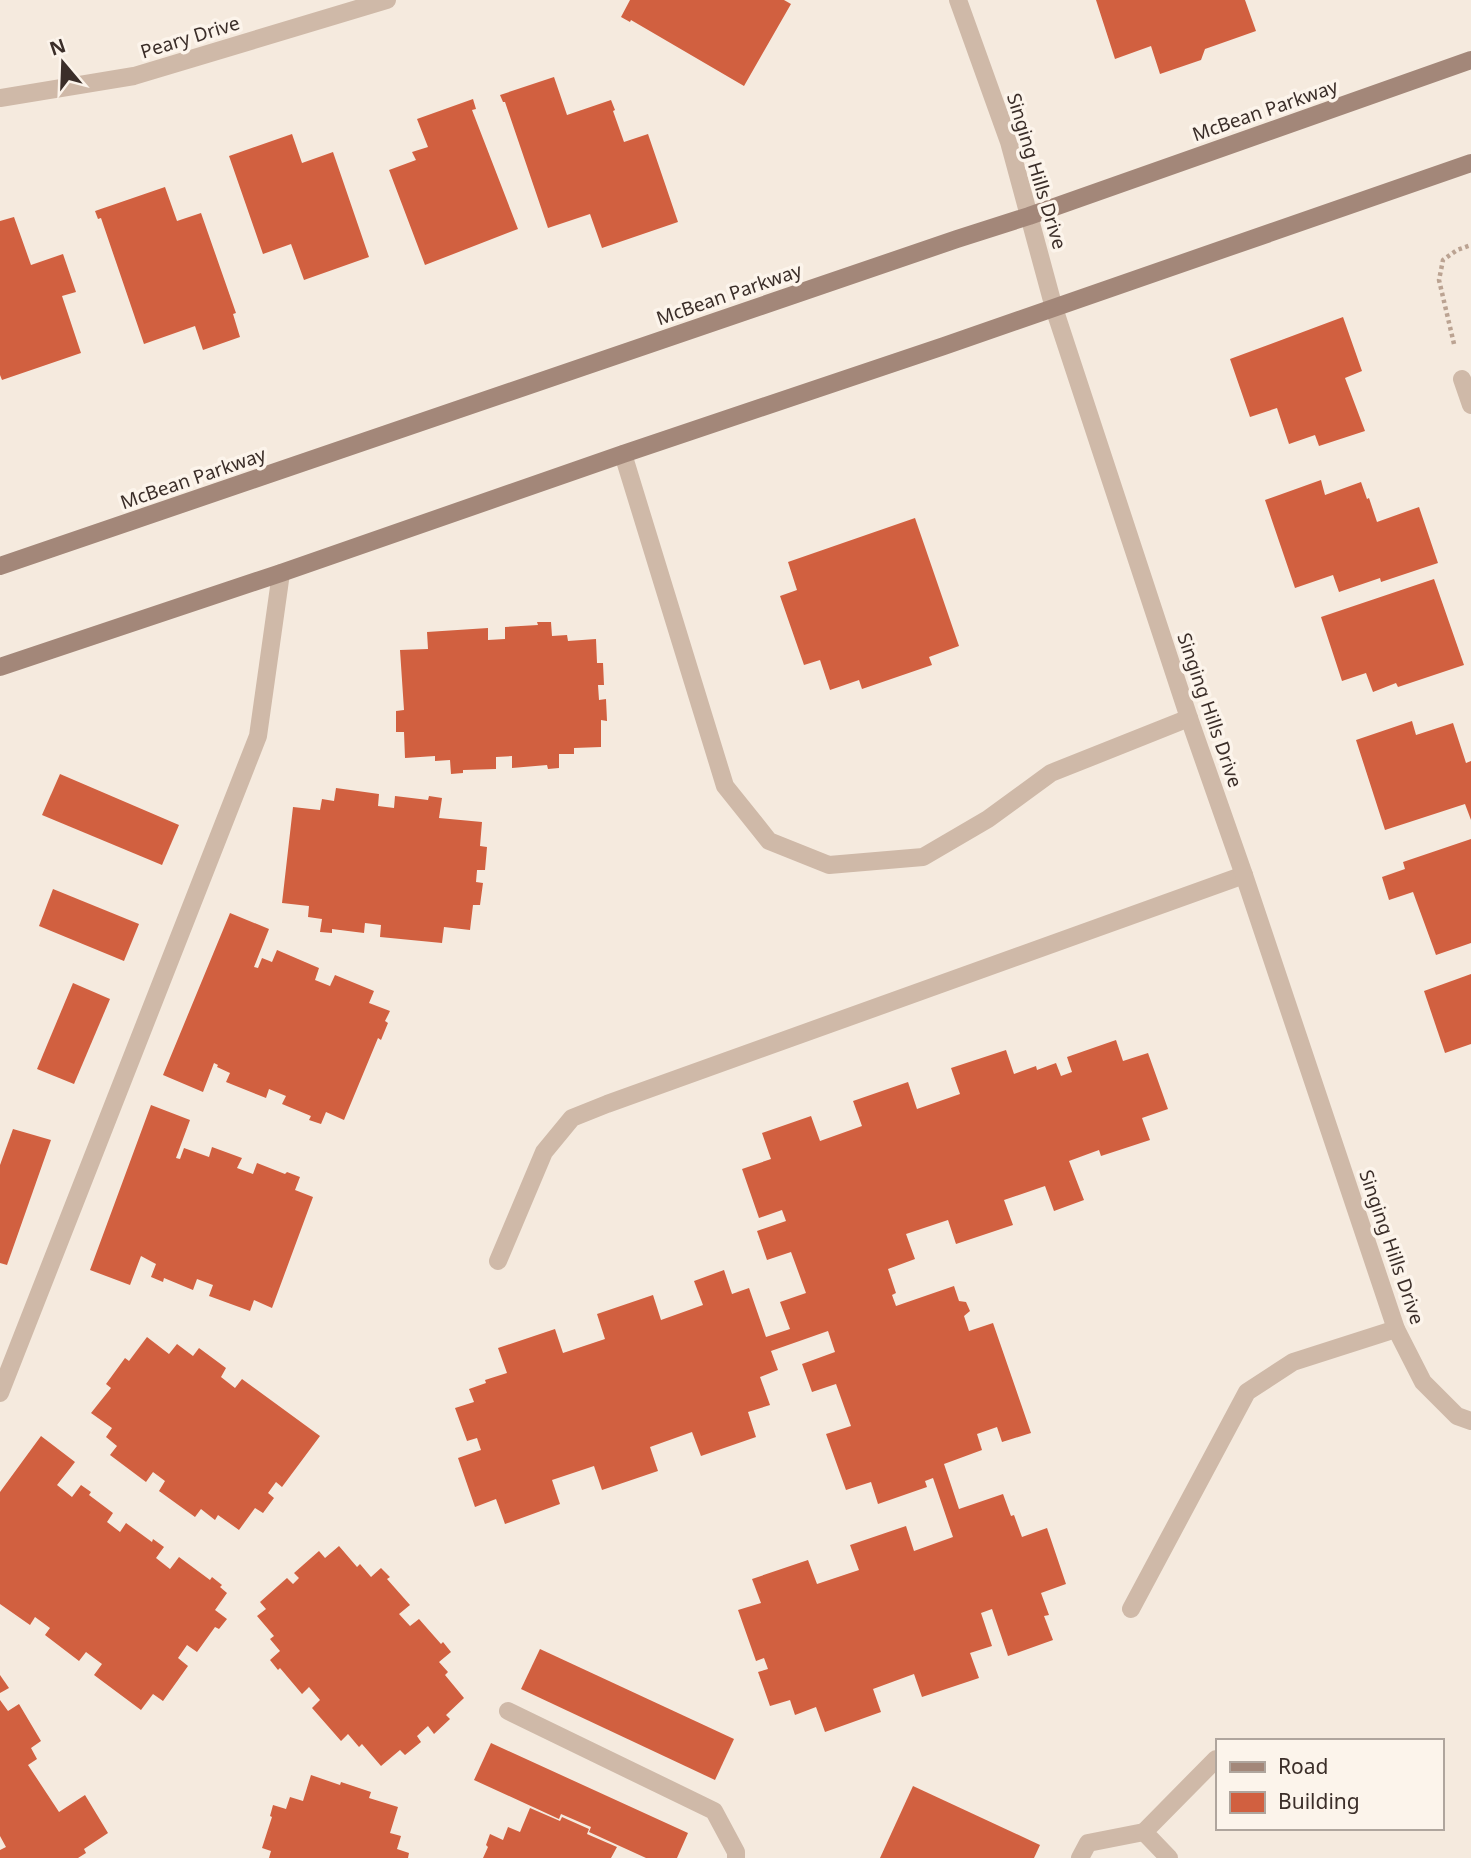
<svg xmlns="http://www.w3.org/2000/svg" width="1471" height="1858" font-family="'Noto Sans',sans-serif">
	<style>
		.building { fill: #d16040 }
		.lines { fill: none; stroke-linecap: round; stroke-linejoin: round }
		.path { stroke: #bba392; stroke-width: 4.5; stroke-dasharray: 3.5 3.5; stroke-linecap: butt }
		.service { stroke: #cfb9a8; stroke-width: 18 }
		.minor { stroke: #cfb9a8; stroke-width: 18 }
		.secondary { stroke: #a38779; stroke-width: 18 }
		.labels { text-anchor: middle; stroke-width: 7; stroke-linejoin: round; paint-order: stroke }
		.street-label { font-size: 19px; fill: #3b2e29; stroke: #fcf4eb }
	</style>
	<rect width="100%" height="100%" fill="#f5eade"/>
	<!-- building -->
	<g class="building">
		<path d="M630,0H784L791,4L744,86L631,20L630,22L621,17Z"/>
		<path d="M1096,0H1245L1256,31L1205,49L1201,60L1160,74L1151,46L1115,59Z"/>
		<path d="M554,77L567,115L611,100L615,110L613,111L624,142L648,134L678,222L602,248L590,214L548,228L505,102H503L500,95Z"/>
		<path d="M473,99L476,109L472,110L518,229L425,265L389,170L416,160L412,152L428,147L417,119Z"/>
		<path d="M292,134L302,163L333,152L369,257L304,280L291,244L263,254L229,156Z"/>
		<path d="M165,187L177,221L201,213L236,313L233,314L240,337L203,350L195,326L144,344L101,218L98,219L95,211Z"/>
		<path d="M14,217L31,265L63,254L76,292L62,296L81,353L2,380L0,375V221Z"/>
		<path d="M1343,317L1362,371L1345,378L1365,431L1319,446L1315,435L1289,444L1277,408L1250,417L1230,359Z"/>
		<path d="M1321,480L1325,495L1361,482L1367,499L1369,498L1377,522L1419,507L1438,563L1381,582L1380,578L1339,592L1333,575L1295,588L1265,500Z"/>
		<path d="M915,518L959,646L929,657L932,665L862,689L859,680L830,690L820,660L804,665L780,596L797,590L788,562Z"/>
		<path d="M1434,579L1464,665L1398,687L1396,683L1373,692L1366,673L1342,681L1321,617Z"/>
		<path d="M537,622H551L552,636L567,635L568,641L596,639L597,663H603L604,685H598L599,700L606,699L607,721L601,720V747L574,748V754H559V768L548,769L547,765L512,768V756L496,757V769L463,770V773L451,774L450,760L435,761V756L405,758L404,732H396V711L404,710L400,650L428,649L427,632L488,628V640L505,639V627L538,625Z"/>
		<path d="M1412,721L1416,735L1453,723L1466,763L1471,761V820L1465,804L1385,830L1356,740Z"/>
		<path d="M60,774L179,825L162,865L42,815Z"/>
		<path d="M336,788L379,794L378,806L394,808L395,796L428,800L429,796L442,798L439,818L482,822L480,846L487,847L485,870H477L476,882L483,883L480,905H473L470,930L444,927L442,943L380,937L381,925L365,923L364,933L332,929V933L320,932L322,919L308,917L309,906L282,903L293,807L320,810L322,799L334,801Z"/>
		<path d="M1471,839V943L1436,955L1413,892L1389,900L1382,877L1405,869L1403,862Z"/>
		<path d="M53,889L139,924L124,961L39,926Z"/>
		<path d="M230,913L269,929L254,967L258,968L262,958L272,962L277,950L319,968L315,980L330,986L335,975L374,991L369,1003L390,1011L385,1021L388,1023L381,1040L378,1038L344,1120L326,1112L321,1124L309,1120L311,1116L282,1104L286,1096L269,1089L266,1098L226,1082L230,1073L217,1067L218,1065L214,1063L203,1092L163,1075Z"/>
		<path d="M1471,974V1044L1445,1053L1424,991Z"/>
		<path d="M73,983L110,999L74,1084L37,1069Z"/>
		<path d="M1116,1040L1123,1061L1148,1053L1168,1109L1142,1118L1150,1140L1101,1156L1099,1150L1069,1161L1084,1200L1054,1211L1045,1186L1004,1200L1013,1225L956,1244L948,1220L906,1234L915,1259L888,1269L896,1293L892,1295L896,1306L954,1286L959,1301L966,1302L970,1311L964,1316L969,1331L993,1323L1031,1433L1002,1442L997,1427L977,1434L982,1450L944,1464L959,1509L1003,1494L1011,1516L1014,1515L1022,1537L1047,1528L1066,1584L1041,1593L1049,1615L1044,1616L1053,1640L1008,1656L992,1609L981,1613L992,1646L970,1653L979,1678L922,1697L914,1674L873,1689L881,1712L825,1732L816,1707L795,1715L790,1700L770,1706L758,1672L768,1669L764,1658L756,1661L738,1610L761,1603L752,1579L808,1560L817,1584L859,1570L850,1545L906,1526L914,1551L953,1537L933,1478L925,1481L927,1487L878,1504L871,1482L846,1490L826,1434L851,1426L836,1384L812,1392L802,1364L835,1352L828,1331L771,1351L778,1370L760,1377L770,1405L748,1412L756,1437L701,1456L692,1432L650,1447L658,1471L602,1490L594,1466L552,1480L560,1504L505,1524L496,1499L475,1507L458,1458L481,1450L477,1438L467,1441L455,1408L474,1402L469,1389L486,1383L485,1380L507,1373L498,1348L555,1329L563,1353L605,1339L597,1314L653,1295L661,1320L703,1305L694,1281L724,1270L732,1294L749,1288L766,1337L790,1329L780,1302L806,1293L791,1252L767,1260L757,1231L786,1221L782,1210L759,1218L742,1169L771,1159L762,1133L811,1116L820,1141L862,1126L853,1101L908,1082L917,1109L960,1094L951,1068L1006,1050L1014,1074L1036,1066L1037,1070L1056,1063L1061,1076L1072,1072L1067,1057Z"/>
		<path d="M151,1105L190,1120L176,1158L180,1159L184,1148L209,1157L212,1147L242,1158L237,1168L253,1174L257,1163L285,1174L287,1172L300,1177L295,1190L313,1197L272,1308L254,1300L250,1311L209,1296L213,1285L197,1279L193,1290L164,1278L163,1282L151,1277L156,1264L141,1256L130,1285L90,1270Z"/>
		<path d="M13,1129L51,1140L7,1265L0,1263V1165Z"/>
		<path d="M147,1337L169,1354L177,1344L193,1356L199,1348L226,1368L221,1377L235,1388L242,1379L320,1436L282,1487L276,1482L268,1493L274,1498L263,1513L255,1508L239,1530L218,1515L215,1520L201,1509L195,1517L159,1491L165,1481L153,1472L146,1482L110,1455L117,1446L106,1437L112,1428L91,1413L111,1388L106,1384L125,1358L129,1361Z"/>
		<path d="M41,1436L75,1462L57,1485L72,1497L81,1485L91,1492L89,1495L113,1513L107,1522L120,1532L126,1523L152,1542L153,1539L164,1547L156,1558L170,1569L179,1557L210,1580L212,1577L222,1585L220,1587L227,1593L215,1610L227,1619L219,1629L215,1627L197,1652L187,1645L178,1658L188,1666L163,1701L153,1694L141,1710L94,1675L102,1664L86,1652L79,1661L45,1635L50,1628L35,1617L30,1625L0,1604V1492Z"/>
		<path d="M339,1546L357,1567L360,1564L371,1577L381,1568L390,1577L387,1579L410,1605L399,1614L410,1626L419,1619L441,1644L443,1642L451,1652L439,1662L448,1672L445,1675L464,1698L446,1715L450,1719L434,1734L428,1726L417,1736L421,1742L405,1755L400,1750L381,1766L362,1744L359,1747L348,1734L341,1741L312,1708L320,1700L309,1687L302,1694L280,1668L278,1670L270,1660L280,1651L270,1639L274,1636L257,1616L266,1609L260,1602L287,1578L293,1584L299,1578L294,1573L319,1551L325,1558Z"/>
		<path d="M540,1649L734,1739L715,1780L521,1689Z"/>
		<path d="M0,1675L9,1688L0,1693Z"/>
		<path d="M0,1700L8,1711L19,1704L41,1741L31,1748L37,1759L28,1765L59,1812L85,1795L108,1833L84,1849L86,1853L78,1858H0V1850L6,1847L0,1836Z"/>
		<path d="M491,1743L688,1833L677,1858H646L589,1832L591,1827L561,1814L559,1819L474,1780Z"/>
		<path d="M311,1775L340,1785L341,1782L371,1792L369,1798L398,1807L390,1833L401,1836L397,1849L409,1853L408,1858H269L271,1851L262,1848L272,1817L270,1816L273,1805L286,1809L290,1797L303,1801Z"/>
		<path d="M913,1786L1040,1845L1034,1858H880Z"/>
		<path d="M530,1808L560,1821L562,1817L589,1829L587,1834L617,1847L611,1858H483L488,1847L486,1845L490,1834L503,1840L508,1827L520,1832Z"/>
	</g>
	<g class="lines">
		<!-- path -->
		<path class="path" d="M1454,344L1439,280L1443,260L1457,250L1471,245"/>
		<!-- service -->
		<g class="service">
			<path d="M623,454L725,786L769,841L829,865L923,857L988,819L1051,773L1189,718"/>
			<path d="M498,1261L544,1152L572,1118L607,1104L1244,875"/>
			<path d="M0,1393L258,736L281,573"/>
			<path d="M1131,1609L1247,1392L1293,1362L1396,1329"/>
			<path d="M508,1711L714,1811L736,1852V1858"/>
			<path d="M1080,1858L1088,1843L1144,1832"/>
			<path d="M1169,1858L1144,1832L1216,1759"/>
		</g>
		<!-- minor -->
		<g class="minor">
			<path d="M958,0L1009,142L1054,308L1189,718L1244,875L1396,1329L1423,1382L1457,1416L1471,1421"/>
			<path d="M0,98L134,76L387,0"/>
			<path d="M1462,379L1471,405"/>
		</g>
		<!-- secondary -->
		<g class="secondary">
			<path d="M0,566L957,239L1029,216L1471,60"/>
			<path d="M0,667L281,573L623,454L944,346L1471,163"/>
		</g>
	</g>
	<g class="labels">
		<!-- street labels -->
		<g class="street-label">
			<text transform="translate(190 37) rotate(-17)" y="7">Peary Drive</text>
			<text transform="translate(1265 110) rotate(-19)" y="7">McBean Parkway</text>
			<text transform="translate(1037 171) rotate(73)" y="7">Singing Hills Drive</text>
			<text transform="translate(729 294) rotate(-19)" y="7">McBean Parkway</text>
			<text transform="translate(193 478) rotate(-19)" y="7">McBean Parkway</text>
			<text transform="translate(1210 710) rotate(71)" y="7">Singing Hills Drive</text>
			<text transform="translate(1392 1247) rotate(71)" y="7">Singing Hills Drive</text>
		</g>
	</g>
	<!-- legend -->
	<rect x="1216" y="1739" width="228" height="91" fill="#fcf4eb" stroke="#afa59d" stroke-width="2"/>
	<rect x="1230" y="1762" width="35" height="10" fill="#a38779" stroke="#afa59d" stroke-width="2"/>
	<text x="1278" y="1774" font-size="21" fill="#3b2e29">Road</text>
	<rect x="1230" y="1792" width="35" height="21" fill="#d16040" stroke="#afa59d" stroke-width="2"/>
	<text x="1278" y="1809" font-size="21" fill="#3b2e29">Building</text>
	<!-- north arrow -->
	<g transform="translate(63 63) rotate(341)" stroke="#fcf4eb" stroke-width="5" paint-order="stroke">
	<path d="M0-5L12 26L0 18L-12 26Z" fill="#3b2e29"/>
	<text y="-10" font-size="19" font-weight="bold" text-anchor="middle" fill="#3b2e29">N</text>
	</g>
</svg>
